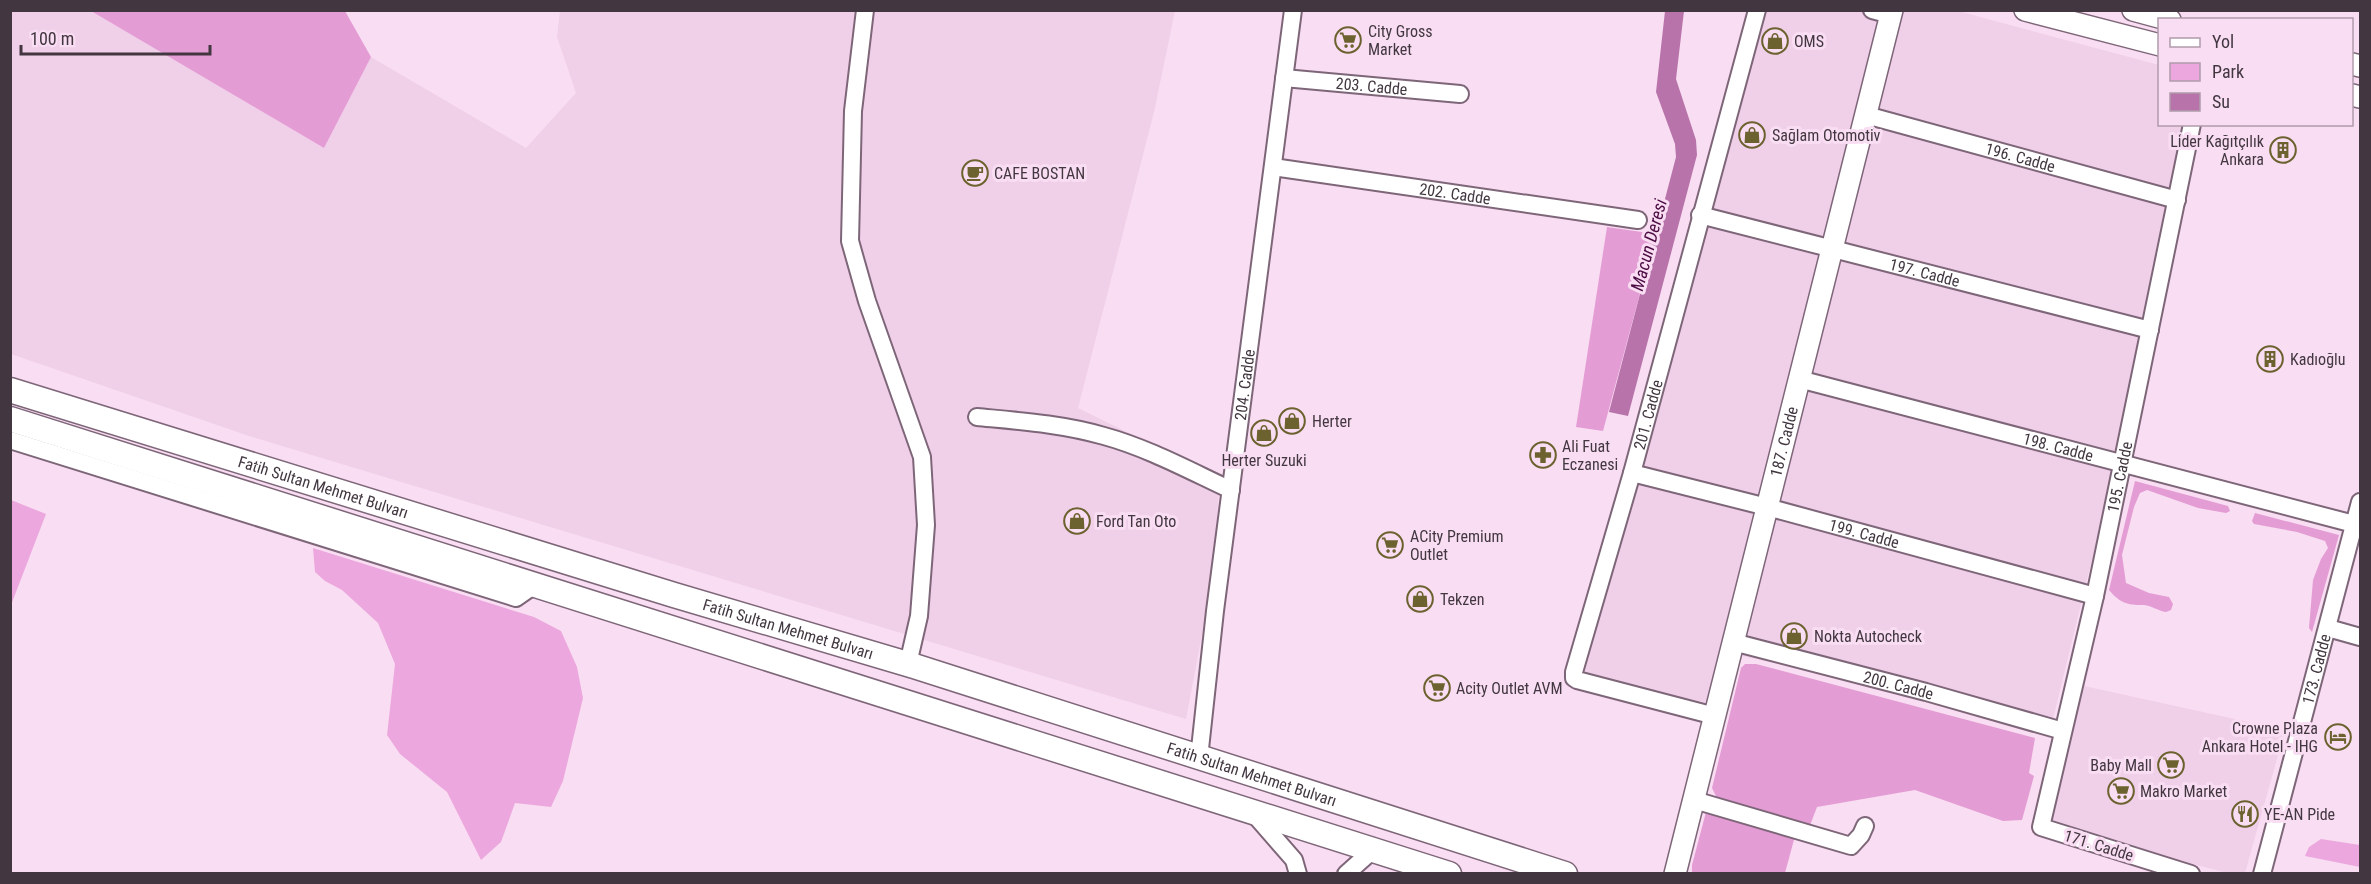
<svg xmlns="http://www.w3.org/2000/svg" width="2371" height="884" font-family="'Roboto Condensed',sans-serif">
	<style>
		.built { fill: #f0cfe9 }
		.green { fill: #eca8de }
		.forest { fill: #e49cd5 }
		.water { fill: #b873ab }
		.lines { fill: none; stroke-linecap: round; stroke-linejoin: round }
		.minor-casing { stroke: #7e6679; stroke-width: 20 }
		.major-casing { stroke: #7e6679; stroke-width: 24 }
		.highway-casing { stroke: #7e6679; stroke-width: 27 }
		.minor { stroke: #fff; stroke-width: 16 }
		.major { stroke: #fff; stroke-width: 21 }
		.highway { stroke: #fff; stroke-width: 24 }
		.labels { text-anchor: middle; stroke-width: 6; stroke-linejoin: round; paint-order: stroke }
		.poi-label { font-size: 16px; fill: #423740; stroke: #f9ddf2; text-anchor: start }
		.street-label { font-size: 16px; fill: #423740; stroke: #f9ddf2 }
		.water-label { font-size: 18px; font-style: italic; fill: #4b0b43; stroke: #f9ddf2 }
	</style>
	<rect width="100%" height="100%" fill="#f9ddf2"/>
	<!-- built -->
	<g class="built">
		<path d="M11,11H91L324,148L371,57L526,148L576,93L557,37L560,11H1175L1154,112L1078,408L1220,478L1213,576L1186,719L249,436L11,354Z"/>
		<path d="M1766,11H1958L2159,65L2160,124L2198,125L2052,723L1742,656L1727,707L1578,675Z"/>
		<path d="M2084,686L2285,730L2245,873H2228L2048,827Z"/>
	</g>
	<!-- green -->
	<g class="green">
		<path d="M11,500L46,514L11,605Z"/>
		<path d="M313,548L534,617L561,631L577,667L583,698L563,781L551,807L515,803L501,842L481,860L447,792L400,754L387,735L395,664L378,623L342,590L325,581L315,572Z"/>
		<path d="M2321,839L2360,845V867L2305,856L2309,847Z"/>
	</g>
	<!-- forest -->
	<g class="forest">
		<path d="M91,11H345L371,57L324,148Z"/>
		<path d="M1607,227L1656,234L1603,431L1576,427Z"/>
		<path d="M2135,481L2228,506L2230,511L2226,513L2198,508L2147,490L2140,493L2134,507L2122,555L2126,583L2149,593L2169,597L2173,604L2171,610L2166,612C2158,611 2151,605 2143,605C2127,605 2120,603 2109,590Z"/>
		<path d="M2255,513L2339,535L2312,632L2309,628L2313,580L2321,559L2328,548L2325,541L2297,532L2254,524L2252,521Z"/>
		<path d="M1745,664H1756L2035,738L2029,773L2034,776L2022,820L2003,821L1915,790L1817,807L1809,828L1717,798L1712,788L1741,668Z"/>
		<path d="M1706,812L1795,836L1785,873L1692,874V865Z"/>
	</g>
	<!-- water -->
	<path class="water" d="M1665,11H1684L1676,79L1696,140L1697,155L1628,416L1609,412L1676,157L1675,144L1656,92Z"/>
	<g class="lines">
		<!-- minor casing -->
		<g class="minor-casing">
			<g id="minor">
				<path d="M865,10L853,111L850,241L867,301L922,457L926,525L919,616L908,664"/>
				<path d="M1872,10L1891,15"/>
				<path id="s1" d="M1284,78L1460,94"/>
				<path id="s2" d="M1866,115L2177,200"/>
				<path id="s3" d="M1273,167L1638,220"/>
				<path id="s4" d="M1700,215L2150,330"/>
				<path id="s5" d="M1799,379L2354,524"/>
				<path d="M977,417C1019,421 1063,424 1104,436C1148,448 1190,471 1231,490"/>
				<path d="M10,440L516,598L536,584"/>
				<path id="s6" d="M1632,473L1767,507L2095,596"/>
				<path d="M2328,628L2360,637"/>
				<path id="s7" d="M1733,642L1926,692L2063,731"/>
				<path id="s8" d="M1715,716L1577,680L1574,678V672L1632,473L1757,10"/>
				<path id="s9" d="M1199,758L1215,611L1293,10"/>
				<path d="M1694,800L1851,846L1861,835L1865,826"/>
				<path d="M1253,813L1294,860L1298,874"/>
				<path d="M1346,874L1374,849"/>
				<path id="s10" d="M2191,874L2041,827L2095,596L2192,124"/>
				<path id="s11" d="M2262,874L2360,502"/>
			</g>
		</g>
		<!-- major casing -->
		<g class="major-casing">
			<g id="major">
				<path d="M2025,10L2160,45"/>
				<path d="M2133,10L2170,20"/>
				<path d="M2352,64L2360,66"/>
				<path d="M2352,95L2360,97"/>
				<path id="s12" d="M1675,874L1892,10"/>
			</g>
		</g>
		<!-- highway casing -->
		<g class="highway-casing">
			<g id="highway">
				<path id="s13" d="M10,390L674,595L914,666L1565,874"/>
				<path d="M10,419L1449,874"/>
			</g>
		</g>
		<!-- minor -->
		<use href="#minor" class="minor"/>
		<!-- major -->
		<use href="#major" class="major"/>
		<!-- highway -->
		<use href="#highway" class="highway"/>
	</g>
	<!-- icons -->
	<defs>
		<g id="supermarket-ring" transform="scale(1.35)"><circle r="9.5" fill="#f9ddf2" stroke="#6c622f" stroke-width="1.5"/><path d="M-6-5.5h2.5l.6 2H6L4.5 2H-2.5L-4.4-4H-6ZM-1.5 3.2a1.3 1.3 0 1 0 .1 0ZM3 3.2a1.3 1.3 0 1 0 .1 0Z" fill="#6c622f"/></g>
		<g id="shop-ring" transform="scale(1.35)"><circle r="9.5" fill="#f9ddf2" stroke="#6c622f" stroke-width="1.5"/><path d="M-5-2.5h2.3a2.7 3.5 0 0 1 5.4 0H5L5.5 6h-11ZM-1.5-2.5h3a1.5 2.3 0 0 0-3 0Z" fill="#6c622f"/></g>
		<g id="building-ring" transform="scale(1.35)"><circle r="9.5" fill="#f9ddf2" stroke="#6c622f" stroke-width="1.5"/><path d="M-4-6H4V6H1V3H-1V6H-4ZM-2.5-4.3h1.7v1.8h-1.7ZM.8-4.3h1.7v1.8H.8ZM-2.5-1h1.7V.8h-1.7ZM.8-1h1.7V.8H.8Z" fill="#6c622f"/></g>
		<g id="cafe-ring" transform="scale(1.35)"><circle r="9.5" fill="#f9ddf2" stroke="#6c622f" stroke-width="1.5"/><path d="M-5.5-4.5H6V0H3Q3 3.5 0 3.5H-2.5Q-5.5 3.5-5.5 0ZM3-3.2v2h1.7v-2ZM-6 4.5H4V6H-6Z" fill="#6c622f"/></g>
		<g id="pharmacy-ring" transform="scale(1.35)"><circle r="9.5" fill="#f9ddf2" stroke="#6c622f" stroke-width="1.5"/><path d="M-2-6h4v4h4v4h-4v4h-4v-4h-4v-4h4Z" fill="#6c622f"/></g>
		<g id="hotel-ring" transform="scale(1.35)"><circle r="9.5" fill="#f9ddf2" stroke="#6c622f" stroke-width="1.5"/><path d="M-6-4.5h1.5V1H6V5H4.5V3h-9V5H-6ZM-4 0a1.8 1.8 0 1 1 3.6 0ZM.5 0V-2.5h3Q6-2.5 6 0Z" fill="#6c622f"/></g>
		<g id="restaurant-ring" transform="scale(1.35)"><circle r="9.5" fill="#f9ddf2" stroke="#6c622f" stroke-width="1.5"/><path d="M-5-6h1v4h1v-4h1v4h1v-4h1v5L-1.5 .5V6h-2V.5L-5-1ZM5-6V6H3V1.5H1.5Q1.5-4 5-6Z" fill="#6c622f"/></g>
	</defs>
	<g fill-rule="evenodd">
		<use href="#supermarket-ring" x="1348" y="40"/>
		<use href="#shop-ring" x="1775" y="41"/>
		<use href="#shop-ring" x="1752" y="135"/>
		<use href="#building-ring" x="2283" y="150"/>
		<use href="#cafe-ring" x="975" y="173"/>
		<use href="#building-ring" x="2270" y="359"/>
		<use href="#shop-ring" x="1292" y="421"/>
		<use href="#shop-ring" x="1264" y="433"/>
		<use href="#pharmacy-ring" x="1543" y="455"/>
		<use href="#shop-ring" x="1077" y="521"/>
		<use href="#supermarket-ring" x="1390" y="545"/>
		<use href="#shop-ring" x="1420" y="599"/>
		<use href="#shop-ring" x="1794" y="636"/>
		<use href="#supermarket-ring" x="1437" y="688"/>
		<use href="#hotel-ring" x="2338" y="737"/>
		<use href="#supermarket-ring" x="2171" y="765"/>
		<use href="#supermarket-ring" x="2121" y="791"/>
		<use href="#restaurant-ring" x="2245" y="814"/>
	</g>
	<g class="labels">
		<!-- poi labels -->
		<g class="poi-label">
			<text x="1368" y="37">City Gross<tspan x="1368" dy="18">Market</tspan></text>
			<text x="1794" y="47">OMS</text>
			<text x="1772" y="141">Sağlam Otomotiv</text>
			<text x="2264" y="147" text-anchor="end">Lider Kağıtçılık<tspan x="2264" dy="18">Ankara</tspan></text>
			<text x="994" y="179">CAFE BOSTAN</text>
			<text x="2290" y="365">Kadıoğlu</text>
			<text x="1312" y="427">Herter</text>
			<text x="1562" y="452">Ali Fuat<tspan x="1562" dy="18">Eczanesi</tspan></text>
			<text x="1264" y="466" text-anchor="middle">Herter Suzuki</text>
			<text x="1096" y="527">Ford Tan Oto</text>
			<text x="1410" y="542">ACity Premium<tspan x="1410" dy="18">Outlet</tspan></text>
			<text x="1440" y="605">Tekzen</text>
			<text x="1814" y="642">Nokta Autocheck</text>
			<text x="1456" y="694">Acity Outlet AVM</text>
			<text x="2318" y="734" text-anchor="end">Crowne Plaza<tspan x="2318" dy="18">Ankara Hotel - IHG</tspan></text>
			<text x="2152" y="771" text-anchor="end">Baby Mall</text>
			<text x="2140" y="797">Makro Market</text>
			<text x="2264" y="820">YE-AN Pide</text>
		</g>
		<!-- street labels -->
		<g class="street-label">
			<text dy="6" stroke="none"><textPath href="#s1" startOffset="88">203. Cadde</textPath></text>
			<text dy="6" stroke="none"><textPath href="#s2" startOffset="160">196. Cadde</textPath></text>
			<text dy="6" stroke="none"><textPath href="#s3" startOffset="184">202. Cadde</textPath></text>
			<text dy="6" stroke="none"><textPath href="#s4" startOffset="232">197. Cadde</textPath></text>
			<text dy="6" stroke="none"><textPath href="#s9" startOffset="376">204. Cadde</textPath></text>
			<text dy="6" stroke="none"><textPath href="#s8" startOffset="420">201. Cadde</textPath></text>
			<text dy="6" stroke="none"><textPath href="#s12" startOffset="446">187. Cadde</textPath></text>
			<text dy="6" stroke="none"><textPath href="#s5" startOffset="268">198. Cadde</textPath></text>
			<text dy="6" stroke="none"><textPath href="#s10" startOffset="516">195. Cadde</textPath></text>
			<text dy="6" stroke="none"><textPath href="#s13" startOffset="328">Fatih Sultan Mehmet Bulvarı</textPath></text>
			<text dy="6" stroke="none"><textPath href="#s6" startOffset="240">199. Cadde</textPath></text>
			<text dy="6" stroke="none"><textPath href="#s13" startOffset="814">Fatih Sultan Mehmet Bulvarı</textPath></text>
			<text dy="6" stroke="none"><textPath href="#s11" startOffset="212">173. Cadde</textPath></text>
			<text dy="6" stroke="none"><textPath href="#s7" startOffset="171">200. Cadde</textPath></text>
			<text dy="6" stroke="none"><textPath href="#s13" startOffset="1300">Fatih Sultan Mehmet Bulvarı</textPath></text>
			<text transform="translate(2099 845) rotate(17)" y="6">171. Cadde</text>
		</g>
		<!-- water labels -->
		<g class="water-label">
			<text transform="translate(1649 245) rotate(-75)" y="6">Macun Deresi</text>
		</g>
	</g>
	<!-- border -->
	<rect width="2371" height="884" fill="none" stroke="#423740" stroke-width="24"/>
	<!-- legend -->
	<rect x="2158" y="18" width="195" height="108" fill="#f9ddf2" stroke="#b09bab" stroke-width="1.5"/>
	<rect x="2170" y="38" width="30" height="9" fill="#ffffff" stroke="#b09bab" stroke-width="1.5"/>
	<text x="2212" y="48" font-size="18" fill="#423740">Yol</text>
	<rect x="2170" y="63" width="30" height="18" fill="#eca8de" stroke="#b09bab" stroke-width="1.5"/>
	<text x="2212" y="78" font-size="18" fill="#423740">Park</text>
	<rect x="2170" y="93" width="30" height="18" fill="#b873ab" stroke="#b09bab" stroke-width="1.5"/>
	<text x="2212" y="108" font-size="18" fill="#423740">Su</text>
	<!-- scale -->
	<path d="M21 45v9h189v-9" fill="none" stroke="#423740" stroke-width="3"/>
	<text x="30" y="45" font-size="18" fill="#423740" stroke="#f9ddf2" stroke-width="4.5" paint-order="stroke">100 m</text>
</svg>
